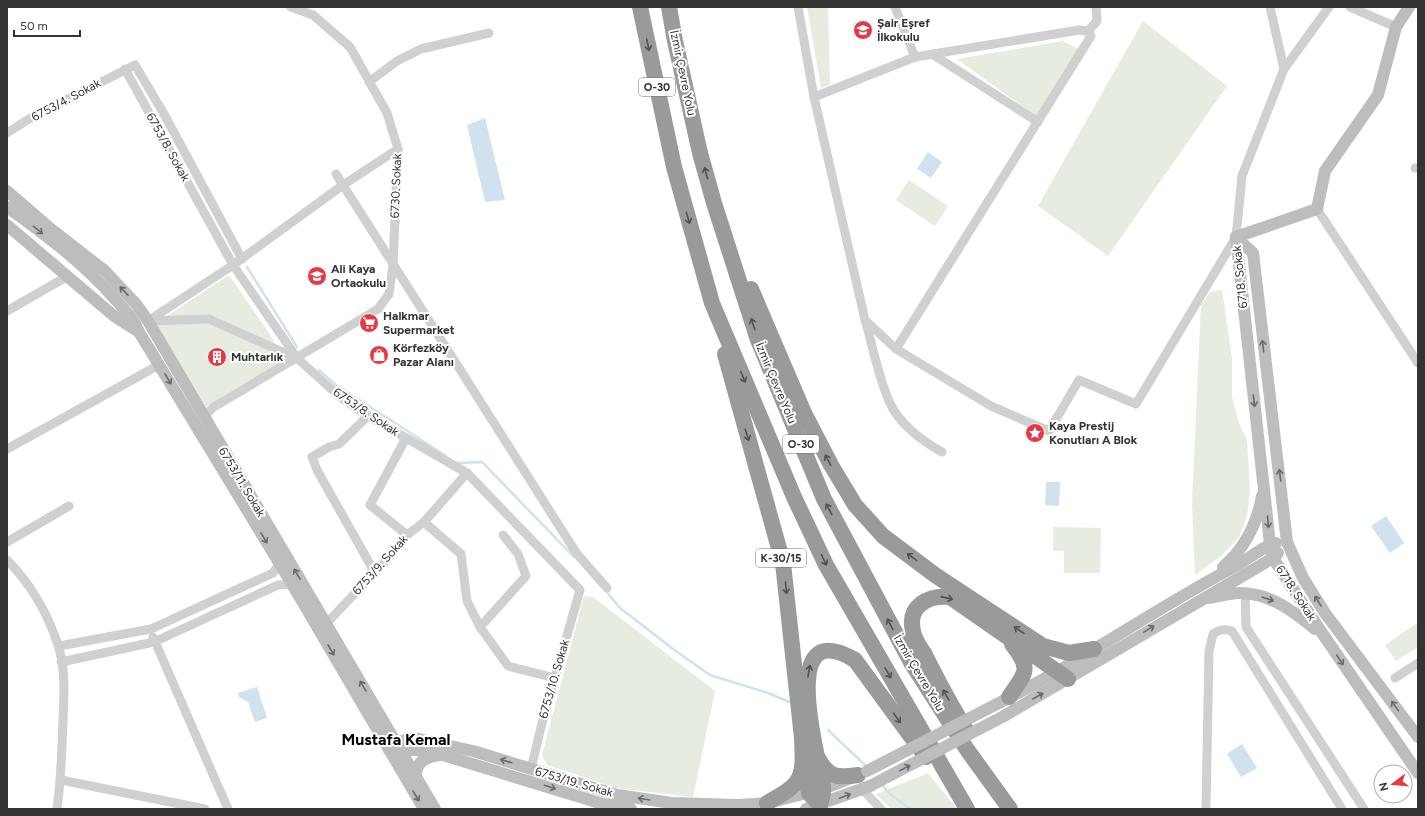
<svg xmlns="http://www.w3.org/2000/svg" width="1425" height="816" font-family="Figtree,sans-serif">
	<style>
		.green { fill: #e6ecdf }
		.water { fill: #cfe2ee }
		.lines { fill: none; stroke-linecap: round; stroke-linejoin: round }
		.stream { stroke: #cfe2ee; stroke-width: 2.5 }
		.street { stroke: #d0d0d0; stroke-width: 9 }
		.secondary { stroke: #bdbdbd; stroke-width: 12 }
		.highway { stroke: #9a9a9a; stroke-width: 16 }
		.secondary-bridge { stroke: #bdbdbd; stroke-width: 12 }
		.oneway { stroke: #525252 }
		.oneway2 { stroke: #6a6a6a }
		.labels { text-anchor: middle; stroke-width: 4; stroke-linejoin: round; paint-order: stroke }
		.shield { fill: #fff; stroke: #707070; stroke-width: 1 }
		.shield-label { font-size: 11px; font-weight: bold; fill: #333 }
		.poi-label { font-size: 12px; font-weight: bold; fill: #333; stroke: #fff; text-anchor: start }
		.street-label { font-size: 12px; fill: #333; stroke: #fff }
		.district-label { font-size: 16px; font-weight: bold; fill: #000; stroke: #fff }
	</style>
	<rect width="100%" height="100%" fill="#fff"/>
	<!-- green -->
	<g class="green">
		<path d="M807,7H828L830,85L821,88Z"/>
		<path d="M1143,21L1227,86L1108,256L1038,206Z"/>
		<path d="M1063,41L1079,49L1037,117L957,59Z"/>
		<path d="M909,180L948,206L935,226L896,200Z"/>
		<path d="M229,275L273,339L280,365L206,407L155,324Z"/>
		<path d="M1222,290L1232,358V397L1240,426L1247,440L1250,490L1247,516L1239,537L1222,555L1195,575L1192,504L1201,305L1210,292Z"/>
		<path d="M1053,527L1101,528L1100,573H1064V551H1053Z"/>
		<path d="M584,596L593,597L715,691L693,797L616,788L547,765L542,755Z"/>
		<path d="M1417,623L1418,647L1396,661L1385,645Z"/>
		<path d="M928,773L957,809H891L876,794Z"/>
	</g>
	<!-- water -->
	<g class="water">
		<path d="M485,118L505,200L485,202L467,125Z"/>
		<path d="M928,152L942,162L931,178L917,169Z"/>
		<path d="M1046,482H1060L1059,506L1045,505Z"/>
		<path d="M1386,516L1404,543L1390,553L1371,526Z"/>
		<path d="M257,687L267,718L255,722L248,702L239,697L238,693Z"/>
		<path d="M1242,744L1257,768L1241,777L1227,754Z"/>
	</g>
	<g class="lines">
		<!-- stream -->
		<g class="stream">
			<path d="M247,267L297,347"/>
			<path d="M319,370L336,385L446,456"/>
			<path d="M457,463L482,462L574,557"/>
			<path d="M606,591L619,607L673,649L710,675L768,693L792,703"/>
			<path d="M828,730L867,767"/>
			<path d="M882,785L891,795L910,809"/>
		</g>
		<!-- street -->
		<g class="street">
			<path d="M798,7L814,97L865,320L896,349L991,406L1049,431L1079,380L1136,404L1236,237L1242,176L1284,69L1270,7"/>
			<path d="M895,7L915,57"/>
			<path d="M1350,7L1396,27"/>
			<path d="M1088,31L1097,21L1096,7"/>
			<path d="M932,54L1038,122"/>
			<path d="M125,69L233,265L297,358L339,396L368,416L467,473L580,590L542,723L531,769"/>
			<path d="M1284,69L1329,7"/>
			<path d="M369,82L397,61L421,49L489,33"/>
			<path d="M814,97L915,57L1079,30L1088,31L1091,36L896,349"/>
			<path d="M7,133L32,117L135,65L164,114L242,259"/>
			<path d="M1415,168H1418"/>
			<path d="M336,174L577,554L607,588"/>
			<path d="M1317,209L1418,363"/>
			<path d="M7,311L68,276"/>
			<path d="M865,320C873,347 878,376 889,401C898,423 922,441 942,452"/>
			<path d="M148,321L233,265L343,185L398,149"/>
			<path d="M149,321L209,319L296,358"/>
			<path d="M204,416L214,407L378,309L389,294L393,265L398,149L387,113L350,47L313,15L291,7"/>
			<path d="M368,416L339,444L329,447L312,457L317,470L375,573"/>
			<path d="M406,438L370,505L407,535"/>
			<path d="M7,449L159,365"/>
			<path d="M424,522L461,554L467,601L480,627"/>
			<path d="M503,535L518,554L526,576L480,627L508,666L555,678"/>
			<path d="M7,542L69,506"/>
			<path d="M7,560C30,583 48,614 58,645C66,669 64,697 63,721C62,751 61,780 57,809"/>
			<path d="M1245,594L1246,627L1364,809"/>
			<path d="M327,623L390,556L407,535L424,522L467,473"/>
			<path d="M153,637L228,809"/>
			<path d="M59,646L151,629L273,573L279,564"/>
			<path d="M61,662L154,642L278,585L292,584"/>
			<path d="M1395,678L1418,663"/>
			<path d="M61,780L205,809"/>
			<path d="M862,789L881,809"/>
			<path d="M1206,809L1209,651L1213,634C1220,629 1224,629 1232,631L1342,809"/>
		</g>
		<!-- secondary -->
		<g class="secondary">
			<path d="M7,191L51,229L105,271L136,304L148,321L435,809"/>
			<path d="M7,207C45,234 83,263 114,298C124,309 134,319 139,332L292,584L424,809"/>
			<path d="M7,225L114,316L139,332"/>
			<path d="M1236,237L1270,544L1273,558L1320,630L1418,773"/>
			<path d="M1236,237L1253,253L1287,542L1303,578L1325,613L1418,737"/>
			<path d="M1236,237L1317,209L1325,171L1378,95L1396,27L1409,7"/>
			<path d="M1223,567C1244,549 1257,524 1262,496"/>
			<path d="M1210,598C1219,596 1230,593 1240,593C1270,593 1293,611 1315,629"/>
			<path d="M995,705C1077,664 1153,610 1234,567C1246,561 1264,545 1276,543"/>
			<path d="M1004,716L1251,571L1273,558L1278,553"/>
			<path d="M389,750L402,741L414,738L473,751L617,795L672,803L739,805L767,803L823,789L851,778"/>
			<path d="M397,757C405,747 421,750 433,752L603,804L631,809"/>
			<path d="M416,778C415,762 425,757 440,755"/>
			<path d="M806,809L870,786"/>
		</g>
		<!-- highway -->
		<g class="highway">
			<path d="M640,7L674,167L712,303L794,497L826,565L967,809"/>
			<path d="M669,7L675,41L700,153L714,203L758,340L824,499L912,664L968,751L1010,809"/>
			<path d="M751,289L804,413L831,465L855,505L883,536L935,575L1043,646L1069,653L1094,649"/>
			<path d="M725,354L783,563L802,738C804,779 803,783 767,803"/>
			<path d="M1009,697C1026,672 1032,670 1012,644"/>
			<path d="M967,731C951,706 937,679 924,653C920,647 914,639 913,631C907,606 928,595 950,597L1068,679"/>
			<path d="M818,758C829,778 837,778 858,775"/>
			<path d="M803,766L809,793L820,805"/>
			<path d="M820,805C821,800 824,793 823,787C819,757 776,613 855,660L926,757"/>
		</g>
		<!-- secondary-bridge -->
		<g class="secondary-bridge">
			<path d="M867,771L995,705"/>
			<path d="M870,786L1004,716"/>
		</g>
	</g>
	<!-- one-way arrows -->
	<defs><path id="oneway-shaft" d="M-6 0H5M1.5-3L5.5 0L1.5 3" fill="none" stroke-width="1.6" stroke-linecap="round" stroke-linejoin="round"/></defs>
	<g class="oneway">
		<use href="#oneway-shaft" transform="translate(648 45) rotate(78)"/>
		<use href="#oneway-shaft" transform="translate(706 173) rotate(-105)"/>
		<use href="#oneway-shaft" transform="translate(688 218) rotate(74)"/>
		<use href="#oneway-shaft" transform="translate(753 324) rotate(-108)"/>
		<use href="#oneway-shaft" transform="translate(743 377) rotate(68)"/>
		<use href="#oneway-shaft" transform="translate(747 435) rotate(73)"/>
		<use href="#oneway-shaft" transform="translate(828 460) rotate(-118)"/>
		<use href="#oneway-shaft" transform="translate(829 509) rotate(-118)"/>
		<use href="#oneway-shaft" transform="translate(912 557) rotate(-143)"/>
		<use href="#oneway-shaft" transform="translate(824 560) rotate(64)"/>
		<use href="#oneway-shaft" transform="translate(786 588) rotate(84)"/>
		<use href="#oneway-shaft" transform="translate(947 598) rotate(13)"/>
		<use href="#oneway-shaft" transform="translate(890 624) rotate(-118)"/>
		<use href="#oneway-shaft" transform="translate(1019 630) rotate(-146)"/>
		<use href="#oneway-shaft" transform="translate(809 671) rotate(-79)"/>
		<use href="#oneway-shaft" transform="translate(888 673) rotate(60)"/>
		<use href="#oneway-shaft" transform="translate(946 695) rotate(-120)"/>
		<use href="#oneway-shaft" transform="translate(897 718) rotate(54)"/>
	</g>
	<g class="oneway2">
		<use href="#oneway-shaft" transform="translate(38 230) rotate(39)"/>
		<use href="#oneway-shaft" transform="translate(124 291) rotate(-133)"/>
		<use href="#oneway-shaft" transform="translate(1263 346) rotate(-97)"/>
		<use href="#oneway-shaft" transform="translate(168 379) rotate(59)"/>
		<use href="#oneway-shaft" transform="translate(1254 401) rotate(83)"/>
		<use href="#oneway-shaft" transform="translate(1280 475) rotate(-98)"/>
		<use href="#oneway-shaft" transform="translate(1268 522) rotate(85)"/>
		<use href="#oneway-shaft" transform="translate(264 538) rotate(59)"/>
		<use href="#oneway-shaft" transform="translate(297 574) rotate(-121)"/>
		<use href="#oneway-shaft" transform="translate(1268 599) rotate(18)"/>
		<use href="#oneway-shaft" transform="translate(1318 601) rotate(-122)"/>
		<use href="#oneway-shaft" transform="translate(1149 629) rotate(-31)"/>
		<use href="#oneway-shaft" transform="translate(331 650) rotate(59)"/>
		<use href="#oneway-shaft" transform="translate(1340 660) rotate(56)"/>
		<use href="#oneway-shaft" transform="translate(363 686) rotate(-120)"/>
		<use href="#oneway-shaft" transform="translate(1038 696) rotate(-30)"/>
		<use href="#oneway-shaft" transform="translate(1395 706) rotate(-125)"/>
		<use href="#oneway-shaft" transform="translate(506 761) rotate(-162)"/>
		<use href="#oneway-shaft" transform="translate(905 768) rotate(-28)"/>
		<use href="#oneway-shaft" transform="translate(550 787) rotate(18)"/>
		<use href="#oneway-shaft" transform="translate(416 796) rotate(59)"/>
		<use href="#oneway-shaft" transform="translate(845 796) rotate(-21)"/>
		<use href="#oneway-shaft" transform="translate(644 799) rotate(-171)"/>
	</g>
	<!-- icons -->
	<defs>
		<g id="school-disc" transform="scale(1)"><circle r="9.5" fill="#e63946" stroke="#fff"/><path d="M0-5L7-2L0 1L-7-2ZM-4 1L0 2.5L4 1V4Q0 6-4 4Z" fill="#fff"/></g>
		<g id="supermarket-disc" transform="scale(1)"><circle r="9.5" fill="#e63946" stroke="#fff"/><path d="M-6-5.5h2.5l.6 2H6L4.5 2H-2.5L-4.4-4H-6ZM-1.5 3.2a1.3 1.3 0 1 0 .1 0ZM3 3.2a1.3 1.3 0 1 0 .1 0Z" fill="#fff"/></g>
		<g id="shop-disc" transform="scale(1)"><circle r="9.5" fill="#e63946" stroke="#fff"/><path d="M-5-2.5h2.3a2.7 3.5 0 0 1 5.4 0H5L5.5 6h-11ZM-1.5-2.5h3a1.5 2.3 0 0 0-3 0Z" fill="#fff"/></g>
		<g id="building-disc" transform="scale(1)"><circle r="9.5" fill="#e63946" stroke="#fff"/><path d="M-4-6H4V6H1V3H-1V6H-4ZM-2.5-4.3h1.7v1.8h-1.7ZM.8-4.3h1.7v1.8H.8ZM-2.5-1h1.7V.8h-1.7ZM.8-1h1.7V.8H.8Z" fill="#fff"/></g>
		<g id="sight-disc" transform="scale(1)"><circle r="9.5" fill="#e63946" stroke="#fff"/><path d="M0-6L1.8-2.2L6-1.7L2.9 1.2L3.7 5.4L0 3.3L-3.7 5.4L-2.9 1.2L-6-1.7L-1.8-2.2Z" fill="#fff"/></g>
	</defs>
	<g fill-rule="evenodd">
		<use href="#school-disc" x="863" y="30"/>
		<use href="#school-disc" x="317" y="276"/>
		<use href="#supermarket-disc" x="369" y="323"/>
		<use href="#shop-disc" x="379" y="355"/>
		<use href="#building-disc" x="217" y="357"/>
		<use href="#sight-disc" x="1035" y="433"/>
	</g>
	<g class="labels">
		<!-- shield labels -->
		<g class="shield">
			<rect x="639" y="78" width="36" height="18" rx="3"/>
			<rect x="783" y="435" width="36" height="18" rx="3"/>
			<rect x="756" y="549" width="50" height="18" rx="3"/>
		</g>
		<g class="shield-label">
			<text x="657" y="91">O-30</text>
			<text x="801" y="448">O-30</text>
			<text x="781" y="562">K-30/15</text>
		</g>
		<!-- poi labels -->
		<g class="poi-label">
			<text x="877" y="27">Şair Eşref<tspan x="877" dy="14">İlkokulu</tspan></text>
			<text x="331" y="273">Ali Kaya<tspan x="331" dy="14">Ortaokulu</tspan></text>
			<text x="383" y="320">Halkmar<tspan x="383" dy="14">Supermarket</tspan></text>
			<text x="393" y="352">Körfezköy<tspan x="393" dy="14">Pazar Alanı</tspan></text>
			<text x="231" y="361">Muhtarlık</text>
			<text x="1049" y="430">Kaya Prestij<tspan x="1049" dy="14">Konutları A Blok</tspan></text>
		</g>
		<!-- street labels -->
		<g class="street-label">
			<text transform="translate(683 73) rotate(78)" y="4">İzmir Çevre Yolu</text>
			<text transform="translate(66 100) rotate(-28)" y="4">6753/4. Sokak</text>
			<text transform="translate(168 147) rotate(61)" y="4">6753/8. Sokak</text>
			<text transform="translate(396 186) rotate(-88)" y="4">6730. Sokak</text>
			<text transform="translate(1240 277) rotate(-96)" y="4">6718. Sokak</text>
			<text transform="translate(776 383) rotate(67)" y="4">İzmir Çevre Yolu</text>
			<text transform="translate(366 412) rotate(34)" y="4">6753/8. Sokak</text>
			<text transform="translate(242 482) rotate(59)" y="4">6753/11. Sokak</text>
			<text transform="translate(380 565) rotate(-48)" y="4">6753/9. Sokak</text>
			<text transform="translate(1296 593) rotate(57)" y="4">6718. Sokak</text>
			<text transform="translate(919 673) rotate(59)" y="4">İzmir Çevre Yolu</text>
			<text transform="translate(554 679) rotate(-74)" y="4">6753/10. Sokak</text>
			<text transform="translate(574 782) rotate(16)" y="4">6753/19. Sokak</text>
		</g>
		<!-- district labels -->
		<g class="district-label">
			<text x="396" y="745">Mustafa Kemal</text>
		</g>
	</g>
	<!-- border -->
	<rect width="1425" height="816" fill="none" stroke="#333333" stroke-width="16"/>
	<!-- north arrow -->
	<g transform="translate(1393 784) rotate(254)"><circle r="19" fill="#ffffff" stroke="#adadad"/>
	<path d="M0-3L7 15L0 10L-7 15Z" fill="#e63946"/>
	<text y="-6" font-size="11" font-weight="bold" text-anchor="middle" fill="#333333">N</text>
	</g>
	<!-- scale -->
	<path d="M14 30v6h66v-6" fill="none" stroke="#333333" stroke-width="2"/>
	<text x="20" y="30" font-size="12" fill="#333333" stroke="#ffffff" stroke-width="3" paint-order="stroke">50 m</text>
</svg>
